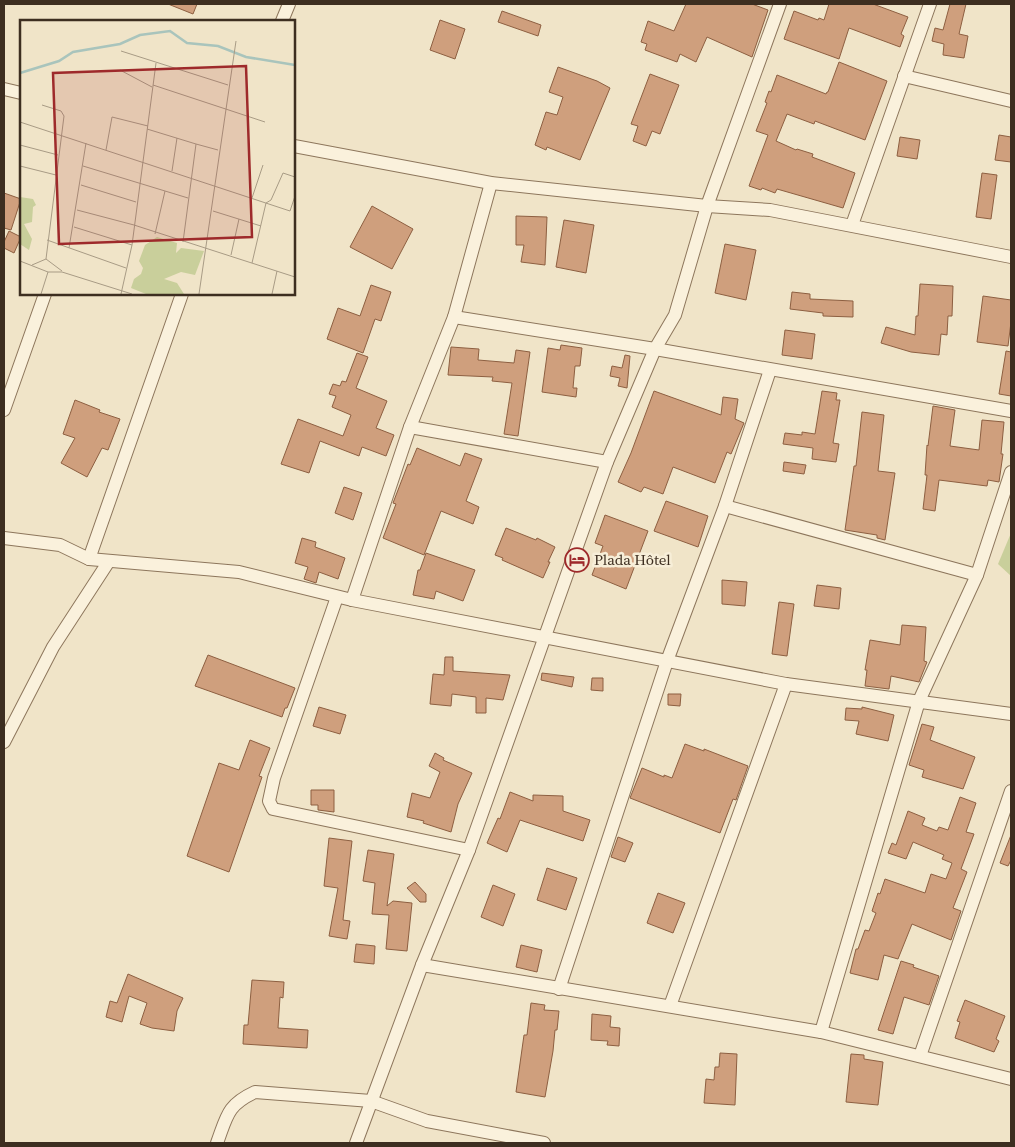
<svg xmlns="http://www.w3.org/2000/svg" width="1015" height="1147" font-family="'Source Serif 4',serif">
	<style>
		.green { fill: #c9cf9b }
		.building { fill: #cf9f7d; stroke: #8d5f41 }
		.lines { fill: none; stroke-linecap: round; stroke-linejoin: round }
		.minor-casing { stroke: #8d765c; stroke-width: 14 }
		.minor { stroke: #faf1dc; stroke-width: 12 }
		.labels { text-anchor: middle; stroke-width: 5; stroke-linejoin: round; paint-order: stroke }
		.poi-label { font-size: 15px; fill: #3d2e20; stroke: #f7eed8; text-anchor: start }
		.inset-river { fill: none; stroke: #a9c4bc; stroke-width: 2.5 }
		.inset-road { fill: none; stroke: #a89b85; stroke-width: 1 }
		.view { fill: #9e2a2b; fill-opacity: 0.15; stroke: #9e2a2b; stroke-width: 2.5 }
		.inset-edge { fill: none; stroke: #3d2e20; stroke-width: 2.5 }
	</style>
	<rect width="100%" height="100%" fill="#f0e4c8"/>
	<!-- green -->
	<path class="green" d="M1011,533V576L998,564Z"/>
	<!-- building -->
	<g class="building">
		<path d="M168,4H197L193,14Z"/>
		<path d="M686,4H752L768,10L752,57L707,37L696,62L680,54L677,62L645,50L647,44L641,42L648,21L674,31Z"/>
		<path d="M829,4H873L908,17L901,34L904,36L900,47L849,28L839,59L784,39L794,11L818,20L819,18L824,20Z"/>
		<path d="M950,4H966L959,34L968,36L964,58L943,55L944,44L932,41L935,28L943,30Z"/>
		<path d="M502,11L541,25L538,36L498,22Z"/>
		<path d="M440,20L465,29L455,59L430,50Z"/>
		<path d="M839,62L887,81L865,140L815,121L814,124L787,114L776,141L796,150L797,149L813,154L812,157L855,173L843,208L777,189L775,193L762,188L761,190L749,186L768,135L756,131L767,103L765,102L769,91L771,92L777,75L826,94L827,92H828Z"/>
		<path d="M558,67L597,81L610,88L580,160L547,147L546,150L535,145L546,112L557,115L563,97L549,92Z"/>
		<path d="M650,74L679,85L660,134L652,131L646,146L633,141L638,126L631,124Z"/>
		<path d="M999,135L1011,137V162L995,160Z"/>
		<path d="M900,137L920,140L917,159L897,156Z"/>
		<path d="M982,173L997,175L991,219L976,217Z"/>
		<path d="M4,193L21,199L11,230L4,228Z"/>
		<path d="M372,206L413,229L392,269L350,247Z"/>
		<path d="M516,216L547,217L545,265L521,262L524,245H516Z"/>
		<path d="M564,220L594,225L586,273L556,267Z"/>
		<path d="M9,231L21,237L14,253L4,248V242Z"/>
		<path d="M725,244L756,250L746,300L715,293Z"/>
		<path d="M920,284L953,286L952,316H948L947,335L941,334L939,355L911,352L881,343L886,327L915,335L916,316H918Z"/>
		<path d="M371,285L391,292L381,321L375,319L363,353L327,339L338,308L360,316Z"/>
		<path d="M792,292L810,294V299L853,301V317L823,316V313L790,309Z"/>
		<path d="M983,296L1011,300V322L1008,346L977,342Z"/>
		<path d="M785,330L815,334L812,359L782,355Z"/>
		<path d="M561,345L582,348L580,366H575L573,388H577L576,397L542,392L548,348L560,350Z"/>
		<path d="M451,347L479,349L478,360L514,363L516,350L530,352L518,436L504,434L512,383L492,381L493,377L448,375Z"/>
		<path d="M1006,351L1011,352V396L999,394Z"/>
		<path d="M357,353L368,357L356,388L387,401L376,428L394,435L386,456L362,447L359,456L320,441L309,473L281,464L298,419L343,436L351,415L332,407L336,396L329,394L333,384L340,386L342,381L346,382Z"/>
		<path d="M625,355L630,356L627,388L618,386L620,378L610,376L612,366L622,368Z"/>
		<path d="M654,391L721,415L723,397L738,399L735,419L744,423L731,454L727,452L715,483L673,467L663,494L644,487L641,492L618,482L631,453Z"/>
		<path d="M822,391L837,393L836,400H840L833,443L839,444L836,462L812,459L813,448L783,444L785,433L802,435V432L815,434Z"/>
		<path d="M75,400L100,410L99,412L120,419L108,450L102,448L87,477L61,463L75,438L63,434Z"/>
		<path d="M933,406L955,410L950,446L979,450L982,420L1004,422L1001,454H1003L999,482L988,480L987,486L939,480L935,511L923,509L927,475H925L927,445L928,446Z"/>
		<path d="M862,412L884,415L878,471L895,473L885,540L877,538V535L845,530L854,466H856Z"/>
		<path d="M417,448L460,466L465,453L482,459L466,501L479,507L473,524L441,511L424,555L383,538L396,504L393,503L408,464L410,465Z"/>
		<path d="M784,462L806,465L804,474L783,471Z"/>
		<path d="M344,487L362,493L353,520L335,513Z"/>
		<path d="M666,501L708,516L698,547L654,531Z"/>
		<path d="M605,515L648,531L626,589L592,575L603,546L595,543Z"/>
		<path d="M506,528L536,540L537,538L555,547L548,562H550L543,578L502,560L503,558L495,555Z"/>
		<path d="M302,538L316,542L315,547L345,558L338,579L319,572L316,583L304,579L308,567L295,563Z"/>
		<path d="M426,553L475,570L463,601L436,591L434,599L413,595L418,570H420Z"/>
		<path d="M722,580L747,582L745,606L722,604Z"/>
		<path d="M817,585L841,588L839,609L814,606Z"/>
		<path d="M779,602L794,604L787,656L772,654Z"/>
		<path d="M902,625L926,627L924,661L927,662L919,682L891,676L889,689L865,686L867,670H865L870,640L900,645Z"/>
		<path d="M208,655L295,688L287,708H285L282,717L195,686Z"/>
		<path d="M445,657H453V671L510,675L503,700L486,698V713H476V697L452,694L451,706L430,704L433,674L444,675Z"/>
		<path d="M542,673L574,677L572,687L541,680Z"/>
		<path d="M592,678H603V691L591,690Z"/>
		<path d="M668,694H681L680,706L668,705Z"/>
		<path d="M319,707L346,715L340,734L313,726Z"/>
		<path d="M862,707L894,715L888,741L856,734L859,721L845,720L846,708L862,709Z"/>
		<path d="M922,724L934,727L930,740L975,757L963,789L922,777L924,770L909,765Z"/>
		<path d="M250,740L270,748L259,776L262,777L229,872L187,856L219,763L239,770Z"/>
		<path d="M685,744L704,751V749L748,766L736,800L733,799L720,833L630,798L642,768L664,777V775L672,778Z"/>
		<path d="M435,753L444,758L443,760L472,773L458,804L451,832L423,823L424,821L407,817L412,793L430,798L440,772L429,766Z"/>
		<path d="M311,790H334V812L318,810V805H311Z"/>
		<path d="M510,792L533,801V795L563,796V811L590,820L583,841L520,820L507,852L487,843L498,818L500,819Z"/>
		<path d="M960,797L976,803L966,832L974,834L961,869L967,872L953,908L961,911L951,940L912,924L898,959L884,955L878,980L850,973L856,949H858L865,930L869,931L876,913L872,911L878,893L880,894L885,879L925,893L931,874L946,879L952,863L942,859L944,855L913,842L906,859L888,853L892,843L896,845L908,811L925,818L922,825L937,831L939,827L948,830Z"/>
		<path d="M1011,835V860L1008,866L1000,863Z"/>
		<path d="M618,837L633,843L625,862L611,857Z"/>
		<path d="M329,838L352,841L343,920L350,921L347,939L329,936L338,888L324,886Z"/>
		<path d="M368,850L394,854L387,906L393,901L412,903L407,951L386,949L389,915L372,914L375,883L363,881Z"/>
		<path d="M547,868L577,878L566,910L537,900Z"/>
		<path d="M415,882L426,894V902H420L407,888Z"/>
		<path d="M493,885L515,894L503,926L481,917Z"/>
		<path d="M658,893L685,903L673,933L647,923Z"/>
		<path d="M356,944L375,946L374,964L354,962Z"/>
		<path d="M521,945L542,950L537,972L516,967Z"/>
		<path d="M901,961L914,965L913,967L939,976L929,1005L904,997L893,1034L878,1030Z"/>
		<path d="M128,974L183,998L177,1011L174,1031L152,1028L140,1024L147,1003L129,996L122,1022L106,1017L110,1001L117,1003Z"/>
		<path d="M252,980L284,982L283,998L280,997L278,1028L308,1030L307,1048L243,1044L244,1025H248Z"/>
		<path d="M965,1000L1005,1016L996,1039L999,1041L994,1052L955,1038L960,1022L957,1021Z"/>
		<path d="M531,1003L545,1005L544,1010L559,1011L557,1030H555L553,1051L545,1097L516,1092L524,1035H527Z"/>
		<path d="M592,1014L611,1016L610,1027L620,1028L619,1046L607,1045L608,1041L591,1040Z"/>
		<path d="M720,1053L737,1054L735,1105L704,1103L706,1079L714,1080L715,1067H719Z"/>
		<path d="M851,1054L864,1055V1059L883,1062L878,1105L846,1102Z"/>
	</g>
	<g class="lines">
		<!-- minor casing -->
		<g class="minor-casing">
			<g id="minor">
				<path d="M282,21L289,4"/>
				<path d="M904,76L1011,101"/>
				<path d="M4,89L21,93"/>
				<path d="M294,146L491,183L707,206L770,210L1011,257"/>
				<path d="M852,225L930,4"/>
				<path d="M454,317L491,183"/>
				<path d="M4,410L45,294"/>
				<path d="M410,427L607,462"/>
				<path d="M725,506L977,575"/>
				<path d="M4,538L60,545L89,559L239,572L352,600L786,684L1011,714"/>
				<path d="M89,559L182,294"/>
				<path d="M337,597L274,778L269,801L273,809L469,850"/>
				<path d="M352,600L410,427L454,317L655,349L1011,411"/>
				<path d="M4,742L53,647L109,561"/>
				<path d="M422,965L821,1032L1011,1079"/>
				<path d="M559,989L667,661L725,506L770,370"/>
				<path d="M670,1006L786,684"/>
				<path d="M821,1032L919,701L977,575L1011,472"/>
				<path d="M920,1056L1011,791"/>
				<path d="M217,1143C227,1116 227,1105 255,1092L371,1101L427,1121L544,1143"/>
				<path d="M356,1143L422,965L469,850L607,462L655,349L675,315L707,206L780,4"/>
			</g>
		</g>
		<!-- minor -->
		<use href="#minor" class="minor"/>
	</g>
	<!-- icons -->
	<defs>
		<g id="hotel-ring" transform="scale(1.25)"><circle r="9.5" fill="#f7eed8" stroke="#9e2a2b" stroke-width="1.5"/><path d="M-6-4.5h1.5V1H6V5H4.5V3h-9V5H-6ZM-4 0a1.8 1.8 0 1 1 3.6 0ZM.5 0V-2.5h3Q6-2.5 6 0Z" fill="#9e2a2b"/></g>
	</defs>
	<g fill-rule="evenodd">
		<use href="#hotel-ring" x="577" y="560"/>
	</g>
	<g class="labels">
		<!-- poi labels -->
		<g class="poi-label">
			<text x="594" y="565">Plada Hôtel</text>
		</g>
	</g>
	<!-- overview -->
	<g transform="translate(20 20)">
		<rect width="275" height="275" fill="#f0e4c8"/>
		<path d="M0,177L13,179L16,185L13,187L12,202L4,204L12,219L9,230L0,224ZM137,217L157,223L156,233L161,228L184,231L175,255L161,252L144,259L157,263L164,274H126L111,268L114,259L121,254L123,248L119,241L125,225Z" fill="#c9cf9b"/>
		<path class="inset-river" d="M0,53L39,41L53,32L100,24L120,15L150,11L167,23L198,26L226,37L275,45"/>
		<path class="inset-road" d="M101,31L208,65M100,50L132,67M133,65L245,102M22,85L41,91L44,96L26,239M0,102L270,191L275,176M127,109L176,124L163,222M176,124L198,130M0,125L38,135M86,130L92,97L128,106M0,146L36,155M63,146L168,178M152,151L157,118M61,165L116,182M232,178L243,145M57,190L114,205L275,257M193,191L241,206M54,207L112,225M135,214L145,171M27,220L106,248M49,228L66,123M211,235L219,199M0,241L28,252H42L112,274M232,243L246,183L251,180L263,153L275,157M12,245L26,239L42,251M21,274L28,252M101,274L112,225L136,43M179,274L216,21M252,274L257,251"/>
		<path class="view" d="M226,46L232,217L39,224L33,53Z"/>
		<rect width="275" height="275" class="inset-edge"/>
	</g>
	<!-- border -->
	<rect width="1015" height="1147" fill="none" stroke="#3d2e20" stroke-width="10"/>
</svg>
